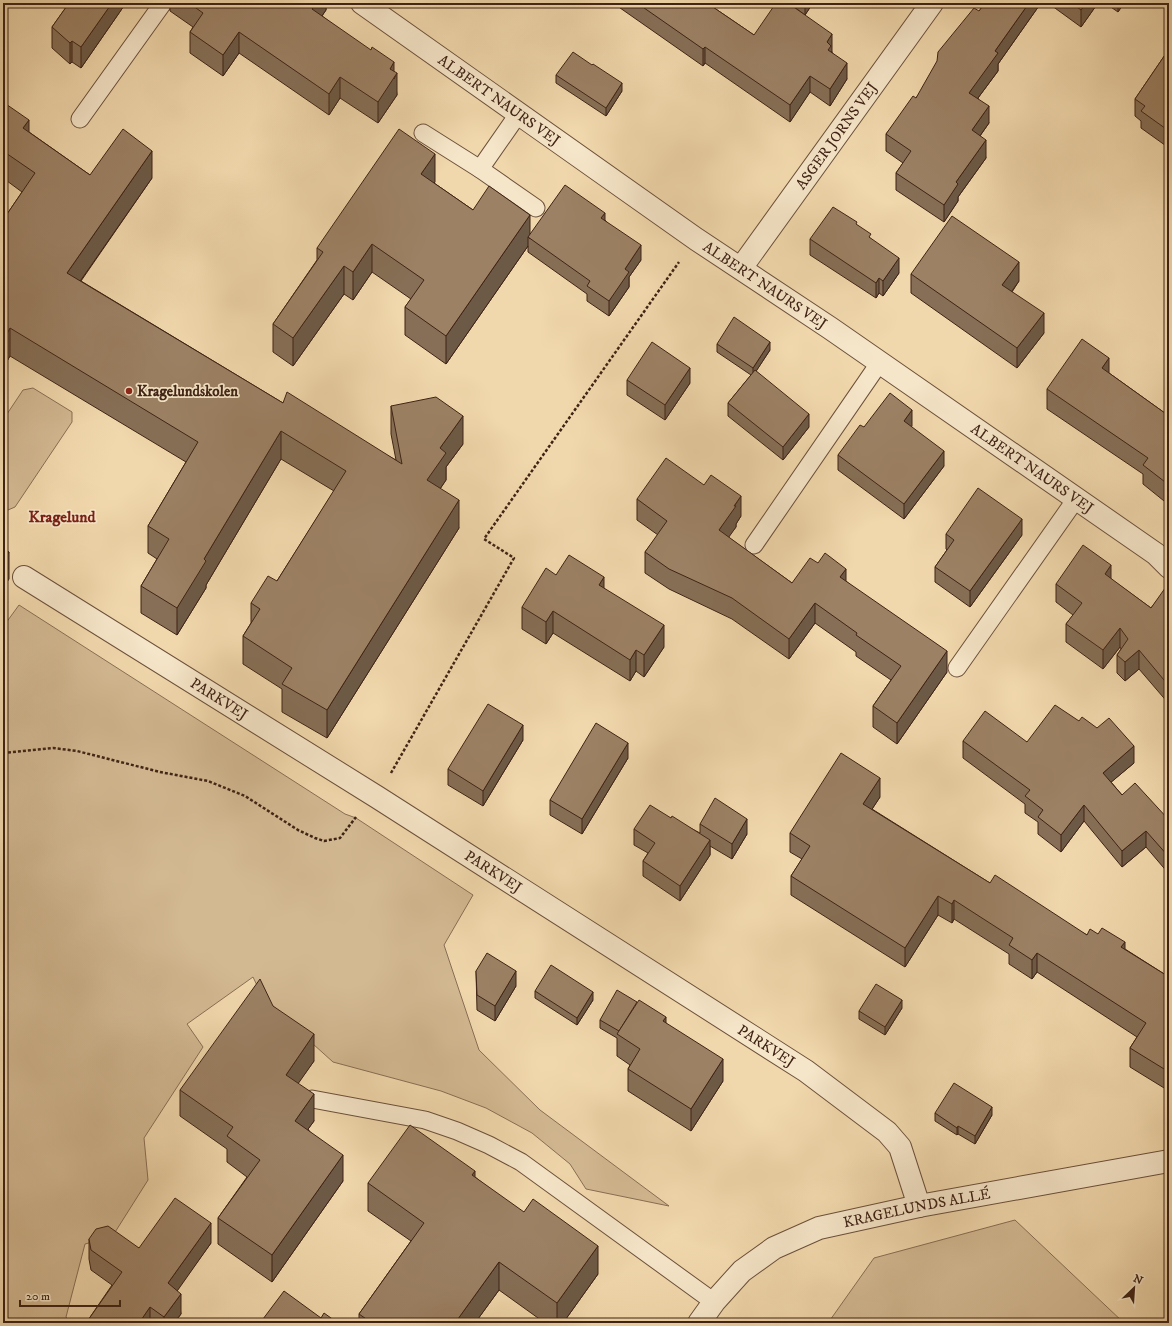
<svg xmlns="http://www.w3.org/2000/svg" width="1172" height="1326" font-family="'IM FELL DW Pica',serif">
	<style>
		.green { fill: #d3b992; stroke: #896e54 }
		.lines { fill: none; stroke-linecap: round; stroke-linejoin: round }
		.service-casing { stroke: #6c503b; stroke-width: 19 }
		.minor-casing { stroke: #6c503b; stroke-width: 24 }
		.path { stroke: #3f2315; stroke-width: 2.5; stroke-dasharray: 3 2; stroke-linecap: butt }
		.service { stroke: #f6e6c9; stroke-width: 17 }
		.minor { stroke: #f6e6c9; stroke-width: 22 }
		.wall { fill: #866f56; stroke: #3f2315 }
		.shaded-wall { fill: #6d5a46; stroke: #3f2315 }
		.building { fill: #9c8164; stroke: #3f2315 }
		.poi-dot { fill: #8f2418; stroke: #f6e6c9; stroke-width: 1.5 }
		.labels { text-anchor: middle; stroke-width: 3.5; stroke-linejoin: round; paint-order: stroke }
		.street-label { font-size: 15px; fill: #3f2315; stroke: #f6e6c9 }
		.poi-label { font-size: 15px; font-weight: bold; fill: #3f2315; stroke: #f6e6c9; text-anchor: start }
		.neighbourhood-label { font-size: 16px; font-weight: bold; fill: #7a1f14; stroke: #f6e6c9 }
	</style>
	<rect width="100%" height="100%" fill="#f1d8ac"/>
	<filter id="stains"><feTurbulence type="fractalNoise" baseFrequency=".005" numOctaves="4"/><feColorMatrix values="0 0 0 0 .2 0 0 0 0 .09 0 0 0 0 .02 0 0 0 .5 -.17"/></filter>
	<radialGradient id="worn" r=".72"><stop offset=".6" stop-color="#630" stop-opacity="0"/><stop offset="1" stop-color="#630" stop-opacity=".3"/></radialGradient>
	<!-- green -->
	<g class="green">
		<path d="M33,388L72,412V422L15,507L8,510L3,507V420L23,390Z"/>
		<path d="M19,605L345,814L356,818L473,895L444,945L479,1050L540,1110L669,1206L586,1189L570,1164L532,1133L486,1108L441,1091L333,1062L293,1026L273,1019L253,977L187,1024L203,1047L144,1138L148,1180L112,1237L85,1244L66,1317L69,1323H4L3,1322V627Z"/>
		<path d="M1015,1220L1124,1323H828L874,1258Z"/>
	</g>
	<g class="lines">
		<!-- service casing -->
		<g class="service-casing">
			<g id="service">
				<path d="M80,119L163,3"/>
				<path d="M423,133L480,169L536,208"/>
				<path d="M480,169L519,113"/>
				<path d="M754,545L880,362"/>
				<path d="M957,668L1076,499"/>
				<path d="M312,1099L425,1120L457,1131L489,1145L521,1162L714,1302"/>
			</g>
		</g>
		<!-- minor casing -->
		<g class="minor-casing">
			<g id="minor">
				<path id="s1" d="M362,3L696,239L830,328L1156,554L1169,567"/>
				<path id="s2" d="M741,268L932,3"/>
				<path id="s3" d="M24,577L377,797L806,1071L887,1132L900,1147L919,1206"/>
				<path id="s4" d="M699,1323L714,1302L742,1271L774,1248L819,1228L919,1206L1169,1161"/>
			</g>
		</g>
		<!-- path -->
		<g class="path">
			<path d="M3,608L8,600"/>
			<path d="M3,753L53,748L77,751L160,772L208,781L245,796L298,830L315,838L324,841L340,838L356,817"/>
			<path d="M391,773L514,558L484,539L679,262"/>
		</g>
		<!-- service -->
		<use href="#service" class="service"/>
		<!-- minor -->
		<use href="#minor" class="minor"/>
	</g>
	<!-- wall -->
	<g class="wall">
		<path d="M69,3H126L81,68L72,62L70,64L52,48V27Z"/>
		<path d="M170,3H326V10L322,16L394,71L397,95L378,123L340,98L329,115L239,53L223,76L190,53V32L193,27L170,11Z"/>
		<path d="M613,3H707L754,35L832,51V52L847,79L830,106L810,92L790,122L705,63L703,66Z"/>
		<path d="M789,3H813L805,15Z"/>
		<path d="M985,3H1041L998,64V71L978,98L989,123L980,136L986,158L958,197V201L944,222L896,190V173L903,163L886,151V134L916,98Z"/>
		<path d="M1048,3H1098L1081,27Z"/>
		<path d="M1105,3H1124L1118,12Z"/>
		<path d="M1161,3H1169V8Z"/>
		<path d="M1169,49V148L1141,128V121L1135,116V99Z"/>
		<path d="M556,75L622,91L606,116L556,83Z"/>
		<path d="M3,102L29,132L90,175L152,178L81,281L283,403L396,460L391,434V406L463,444L446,467V480L440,489L459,528L327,738L282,712V689L243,664V636L251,623V603L277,581L334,491L281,459L206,585V588L177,635L141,613V586L157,559L148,553V526L186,462L10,356L3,368V220L22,192L3,178Z"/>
		<path d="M435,182L434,183L473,210L530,234L605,220L641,260L629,277V287L609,316L587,301V294L528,252V246L446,364L405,335V307L411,299L372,272L353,300L344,294L293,366L273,352V324L317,260V248Z"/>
		<path d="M857,225L871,239L899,273L883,296L879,293L876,298L810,255V239Z"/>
		<path d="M911,274L1019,281L1012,292L1044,333L1017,368L911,293Z"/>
		<path d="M717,344L770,350L756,371L809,427L783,460L728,416V403L751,375L717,352Z"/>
		<path d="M1109,373L1169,416V505L1143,484V474L1047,409V389Z"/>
		<path d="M627,380L690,383L665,420L627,395Z"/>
		<path d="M912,426L911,427L944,466L904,519L838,470V455L864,427Z"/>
		<path d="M637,499L741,516L736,524V527L728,537L792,583L846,581L947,672L897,744L873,727V706L891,680L856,656V652L815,623L789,659L732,619L669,589L645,573V552L658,535L637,520Z"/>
		<path d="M946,534L1022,535L970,607L935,582V567L947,550L946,549Z"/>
		<path d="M556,575L604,588L664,647L644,677L636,671L630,681L553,633L546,644L522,629V607Z"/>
		<path d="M1111,579L1151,608L1169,585V704L1139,669L1125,681L1117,673V655L1121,649L1120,647L1103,669L1066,642V624L1073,615L1056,602V584Z"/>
		<path d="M523,740L483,806L448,785V769Z"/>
		<path d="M963,741L1027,742L1134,763L1111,782L1122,795L1169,820V874L1146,847L1122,867L1084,821L1061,852L1038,834V822L1025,813V804L963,758Z"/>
		<path d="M628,758L582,834L550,815V800Z"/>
		<path d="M880,797L872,809L990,883L1087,935L1125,949L1169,977V1091L1130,1067V1048L1137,1037L1037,972L1032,979L1009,964V954L954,919L952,923L938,915L905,967L791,895V876L802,859L790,852V833Z"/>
		<path d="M671,818L700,833V824L747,834L732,859L710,846V855L680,901L643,876V861L648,853L634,845V829Z"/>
		<path d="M476,971L516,986L495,1021L477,1010Z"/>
		<path d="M535,991L593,1000L577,1025L535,998Z"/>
		<path d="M273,1006L314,1061L298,1083L314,1121L308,1129L343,1181L272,1282L218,1244V1218L247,1177L227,1162V1149L180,1116V1090Z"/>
		<path d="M902,1008L885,1035L859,1019V1011Z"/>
		<path d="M600,1020L666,1023L723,1081L691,1131L628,1091V1069L630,1065L617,1056V1038L600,1028Z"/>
		<path d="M935,1113L992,1115L975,1144L958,1134L957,1135L935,1121Z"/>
		<path d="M475,1177L598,1274L563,1323H545L499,1290L475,1323H359V1314L411,1241L368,1211V1183Z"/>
		<path d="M89,1239L139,1248L211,1243L177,1290L181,1314L174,1323H86L112,1285L91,1270L89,1259Z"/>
	</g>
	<!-- shaded-wall -->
	<g class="shaded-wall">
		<path d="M112,3H126L81,68V47Z"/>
		<path d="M317,3H326V10L312,30V9Z"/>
		<path d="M808,3H813L805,15V7Z"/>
		<path d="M1029,3H1041L998,64V71L969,110V93L995,51Z"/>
		<path d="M1086,3H1098L1081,27V10Z"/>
		<path d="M1118,3H1124L1118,12Z"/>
		<path d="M239,32V53L223,76V55Z"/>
		<path d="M832,34V51L828,57L827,42Z"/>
		<path d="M72,41V62L70,64V43Z"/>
		<path d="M705,47V63L703,66V49Z"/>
		<path d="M394,62V79L397,73V95L378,123V102L390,69Z"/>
		<path d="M847,63V79L830,106V89Z"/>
		<path d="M810,76V92L790,122V105Z"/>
		<path d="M340,77V98L329,115V94Z"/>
		<path d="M622,83V91L606,116V108Z"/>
		<path d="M989,106V123L972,147V130Z"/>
		<path d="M29,120V148L23,128Z"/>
		<path d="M986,140V158L958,197V201L944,222V205L956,182Z"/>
		<path d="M152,151V178L67,300V273Z"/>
		<path d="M435,154V182L421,202V174Z"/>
		<path d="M605,213V228L601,218Z"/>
		<path d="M530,215V239L528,237V246L446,364V336Z"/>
		<path d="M372,244V272L353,300V272Z"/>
		<path d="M641,245V260L629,277V287L609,316V301L625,269Z"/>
		<path d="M899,258V273L883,296V281Z"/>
		<path d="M1019,262V281L1002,305V285Z"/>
		<path d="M344,266V294L293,366V338Z"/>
		<path d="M879,278V293L876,298V283Z"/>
		<path d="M1044,313V333L1017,368V348Z"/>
		<path d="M10,328V356L3,368V341Z"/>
		<path d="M770,342V350L753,376V368Z"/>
		<path d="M1109,358V378L1102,368Z"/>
		<path d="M690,368V383L665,420V405Z"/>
		<path d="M912,410V426L904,437V421Z"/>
		<path d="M809,414V427L783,460V447Z"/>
		<path d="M463,416V444L446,467V480L427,508V480L440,448Z"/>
		<path d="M281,431V459L206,585V588L177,635V608L204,559Z"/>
		<path d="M944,451V466L904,519V504Z"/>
		<path d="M741,496V516L736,524V527L719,551V530Z"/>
		<path d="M459,500V528L327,738V710Z"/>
		<path d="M1022,519V535L970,607V591Z"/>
		<path d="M9,552V579L3,588V560Z"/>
		<path d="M1111,565V584L1105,574Z"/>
		<path d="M846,569V589L840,577Z"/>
		<path d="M604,577V599L599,585Z"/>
		<path d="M815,603V623L789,659V639Z"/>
		<path d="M553,611V633L546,644V622Z"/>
		<path d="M664,625V647L644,677V655Z"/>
		<path d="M1120,628V647L1103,669V650Z"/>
		<path d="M636,650V671L630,681V660Z"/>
		<path d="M1139,650V669L1125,681V662Z"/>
		<path d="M947,651V672L897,744V723Z"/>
		<path d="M523,725V740L483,806V791Z"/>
		<path d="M628,743V758L582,834V819Z"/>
		<path d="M1134,746V763L1103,789V773Z"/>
		<path d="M880,778V797L863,823V804Z"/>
		<path d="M1084,805V821L1061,852V835Z"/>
		<path d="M747,819V834L732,859V844Z"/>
		<path d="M1146,831V847L1122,867V851Z"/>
		<path d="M710,840V855L680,901V886Z"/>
		<path d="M938,896V915L905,967V948Z"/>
		<path d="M954,900V919L952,923V904Z"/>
		<path d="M1125,942V961L1121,947Z"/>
		<path d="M1037,953V972L1032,979V960Z"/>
		<path d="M516,971V986L495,1021V1006Z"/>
		<path d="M593,992V1000L577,1025V1018Z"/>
		<path d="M902,1000V1008L885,1035V1027Z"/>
		<path d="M666,1017V1039L663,1021Z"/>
		<path d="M314,1034V1061L286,1101V1075Z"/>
		<path d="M723,1059V1081L691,1131V1109Z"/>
		<path d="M314,1094V1121L295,1147V1121Z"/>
		<path d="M992,1107V1115L975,1144V1136Z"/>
		<path d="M958,1126V1134L957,1135V1128Z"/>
		<path d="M343,1155V1181L272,1282V1255Z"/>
		<path d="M475,1171V1200L472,1175Z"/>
		<path d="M211,1223V1243L168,1304V1283Z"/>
		<path d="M598,1246V1274L563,1323H557V1303Z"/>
		<path d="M499,1262V1290L475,1323H455Z"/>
		<path d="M181,1294V1314L174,1323H164V1317Z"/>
		<path d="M150,1307V1323H139Z"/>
	</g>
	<!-- building -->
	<g class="building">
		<path d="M69,3H112L81,47L72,41L70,43L52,27Z"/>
		<path d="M189,3H317L312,9L371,50L372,47L394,62L390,69L397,73L378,102L340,77L329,94L239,32L223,55L190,32L203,13Z"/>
		<path d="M637,3H707L754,35L776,3H788L832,34L827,42L831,46L828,50L847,63L830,89L810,76L790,105L705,47L703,49Z"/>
		<path d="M800,3H808L805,7Z"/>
		<path d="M985,3H1029L995,51L998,53L969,93L989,106L972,130L986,140L956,182L958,184L944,205L896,173L911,151L886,134L913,96L916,98L937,61L938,52L974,8L979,11Z"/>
		<path d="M1072,3H1086L1081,10Z"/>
		<path d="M1169,49V131L1141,111L1145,106L1135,99Z"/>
		<path d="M573,52L592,65L593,64L622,83L606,108L556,75Z"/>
		<path d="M3,102L29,120L23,128L90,175L123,129L152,151L67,273L283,403L287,392L402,464L391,406L436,397L463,416L440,448L446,453L427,480L459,500L327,710L282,684L292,668L243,636L260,609L251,603L268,576L277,581L346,471L281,431L204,559L206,561L177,608L141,586L169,539L148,526L198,442L10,328L3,341V220L35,173L3,151Z"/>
		<path d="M399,129L435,154L421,174L473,210L489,186L530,215L446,336L405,307L424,280L372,244L353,272L344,266L293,338L273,324L323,252L317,248Z"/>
		<path d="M565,185L605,213L601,218L641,245L625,269L629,272L609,301L587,286L590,281L528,237Z"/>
		<path d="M833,207L857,222L856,224L871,234L869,237L899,258L883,281L879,278L876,283L810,239Z"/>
		<path d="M952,216L1019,262L1002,285L1044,313L1017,348L911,274Z"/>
		<path d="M734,317L770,342L753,368L717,344Z"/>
		<path d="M1082,339L1109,358L1102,368L1169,416V485L1143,465L1148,458L1047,389Z"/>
		<path d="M652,342L690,368L665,405L627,380Z"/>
		<path d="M755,370L809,414L783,447L728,403Z"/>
		<path d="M890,393L912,410L904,421L944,451L904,504L838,455L860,425L864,427Z"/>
		<path d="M666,458L704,485L711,475L741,496L734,506H736L719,530L792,583L810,558L818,563L825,553L846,569L840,577L947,651L897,723L873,706L901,666L856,635L857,633L815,603L789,639L732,598L669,569L645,552L667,521L637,499Z"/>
		<path d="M978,488L1022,519L970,591L935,567L954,540L946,534Z"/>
		<path d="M1083,545L1111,565L1105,574L1151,608L1168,584L1169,585V686L1139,650L1125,662L1117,655L1128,639L1120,628L1103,650L1066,624L1082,603L1056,584Z"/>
		<path d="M3,547L9,552L3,560Z"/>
		<path d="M569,555L604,577L599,585L664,625L644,655L636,650L630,660L553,611L546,622L522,607L546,568L556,575Z"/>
		<path d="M488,704L523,725L483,791L448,769Z"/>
		<path d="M1055,705L1079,721L1082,717L1097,728L1109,718L1134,746L1103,773L1122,795L1135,783L1169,820V857L1146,831L1122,851L1084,805L1061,835L1038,817L1043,810L1025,796L1030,790L963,741L985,711L1027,742Z"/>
		<path d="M596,723L628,743L582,819L550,800Z"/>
		<path d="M841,753L880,778L863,804L990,883L995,875L1087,935L1090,929L1098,934L1102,928L1125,942L1121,947L1169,977V1072L1130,1048L1146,1023L1037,953L1032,960L1009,945L1013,938L954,900L952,904L938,896L905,948L791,876L810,846L790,833Z"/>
		<path d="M715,798L747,819L732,844L700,824Z"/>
		<path d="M650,805L671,818L672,816L710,840L680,886L643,861L655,843L634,829Z"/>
		<path d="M487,953L516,971L495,1006L477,995L476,971Z"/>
		<path d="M551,965L593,992L577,1018L535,991Z"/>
		<path d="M260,979L273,1006L314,1034L286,1075L314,1094L295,1121L343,1155L272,1255L218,1218L260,1160L227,1136L233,1127L180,1090Z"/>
		<path d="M876,984L902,1000L885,1027L859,1011Z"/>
		<path d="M617,990L637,1002L619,1031L600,1020Z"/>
		<path d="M639,1000L666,1017L663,1021L723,1059L691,1109L628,1069L640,1049L617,1034Z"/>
		<path d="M954,1083L992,1107L975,1136L958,1126L957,1128L935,1113Z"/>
		<path d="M410,1125L475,1171L472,1175L524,1212L533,1199L598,1246L557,1303L499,1262L455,1323H372L359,1314L424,1223L368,1183Z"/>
		<path d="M175,1198L211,1223L168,1283L181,1294L164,1317L150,1307L139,1323H86L122,1272L91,1250L89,1239L96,1229L108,1226L139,1248Z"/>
		<path d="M284,1291L321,1318L324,1313L338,1323H260Z"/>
	</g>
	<!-- markers -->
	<circle class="poi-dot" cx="129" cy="391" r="4"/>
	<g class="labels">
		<!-- street labels -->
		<g class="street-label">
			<text dy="5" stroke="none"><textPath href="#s1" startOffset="168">ALBERT NAURS VEJ</textPath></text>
			<text dy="5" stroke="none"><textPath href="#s2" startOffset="163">ASGER JORNS VEJ</textPath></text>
			<text dy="5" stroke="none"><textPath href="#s1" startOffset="492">ALBERT NAURS VEJ</textPath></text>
			<text dy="5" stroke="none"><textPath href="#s1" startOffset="816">ALBERT NAURS VEJ</textPath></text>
			<text dy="5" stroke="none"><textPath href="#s3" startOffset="230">PARKVEJ</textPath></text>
			<text dy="5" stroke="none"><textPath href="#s3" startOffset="554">PARKVEJ</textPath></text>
			<text dy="5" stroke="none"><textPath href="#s3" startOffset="878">PARKVEJ</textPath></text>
			<text dy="5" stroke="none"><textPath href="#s4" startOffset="256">KRAGELUNDS ALLÉ</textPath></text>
		</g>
		<!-- poi labels -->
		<g class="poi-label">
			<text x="137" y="396">Kragelundskolen</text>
		</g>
		<!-- neighbourhood labels -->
		<g class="neighbourhood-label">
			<text x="62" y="522">Kragelund</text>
		</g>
	</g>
	<!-- margin -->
	<rect width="1172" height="1326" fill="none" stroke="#f1d8ac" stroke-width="16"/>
	<rect x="4" y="4" width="1164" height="1318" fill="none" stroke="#3f2315" stroke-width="2"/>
	<rect x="8" y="8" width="1156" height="1310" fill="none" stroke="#3f2315"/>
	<!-- north arrow -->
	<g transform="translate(1134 1288) rotate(25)" stroke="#f6e6c9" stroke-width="3" paint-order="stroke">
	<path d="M0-3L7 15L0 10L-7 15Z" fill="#3f2315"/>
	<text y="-6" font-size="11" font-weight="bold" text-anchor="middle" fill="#3f2315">N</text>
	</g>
	<!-- scale -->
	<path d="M20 1300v6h100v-6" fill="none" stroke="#3f2315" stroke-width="2"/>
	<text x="26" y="1300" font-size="12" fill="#3f2315" stroke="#f6e6c9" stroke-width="3" paint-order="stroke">20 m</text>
	<rect width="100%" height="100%" filter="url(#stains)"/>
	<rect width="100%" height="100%" fill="url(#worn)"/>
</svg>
